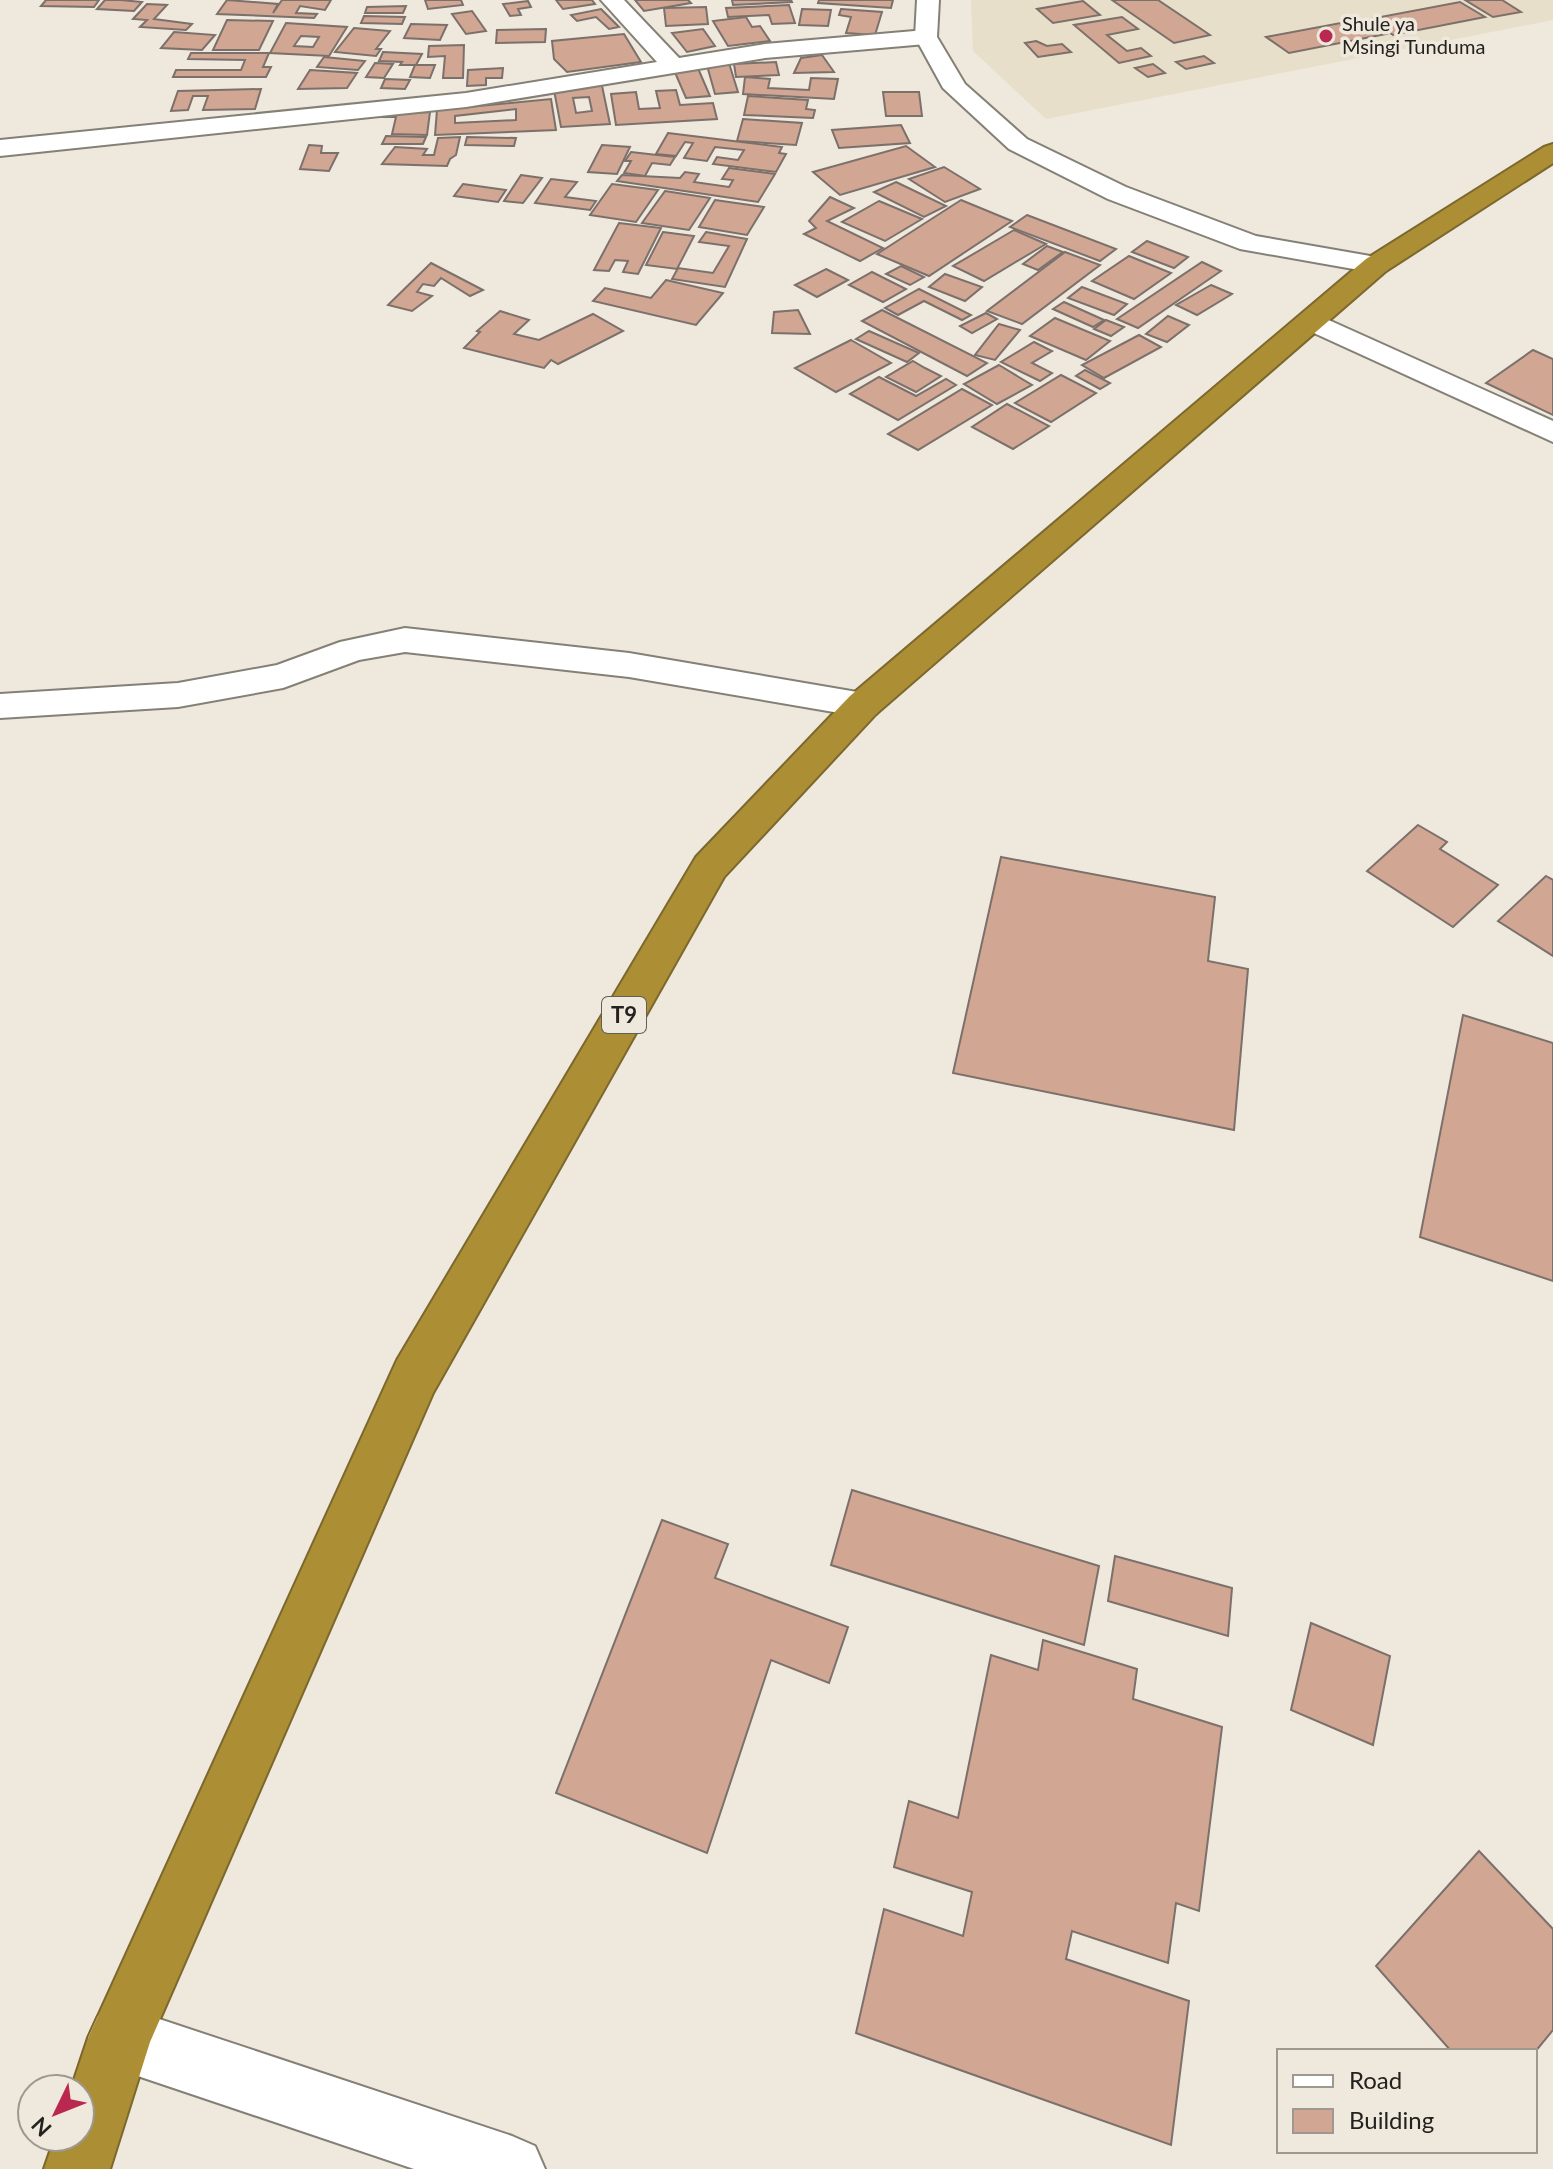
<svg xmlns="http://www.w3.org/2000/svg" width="1553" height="2169" font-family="Lato,sans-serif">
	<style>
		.education { fill: #e7dfc9 }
		.building { fill: #d1a693; stroke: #7c706b; stroke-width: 2; fill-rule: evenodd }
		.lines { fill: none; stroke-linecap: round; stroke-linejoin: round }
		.street-casing { stroke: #858076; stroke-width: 4 }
		.secondary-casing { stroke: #858076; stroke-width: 4 }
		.highway-casing { stroke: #7c682d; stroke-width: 4 }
		.street { fill: #fff; fill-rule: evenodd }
		.secondary { fill: #fff; fill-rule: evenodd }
		.highway { fill: #ac8e35; fill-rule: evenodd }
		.poi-dot { fill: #b9284e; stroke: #eee8dd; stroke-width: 3 }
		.labels { text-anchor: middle; stroke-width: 7; stroke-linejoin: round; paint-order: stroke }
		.far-poi-label { font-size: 20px; fill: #24221e; stroke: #eee8dd; text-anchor: start }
		.shield { fill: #eee8dd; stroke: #615d57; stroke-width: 2 }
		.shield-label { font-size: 22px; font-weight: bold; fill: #24221e }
	</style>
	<rect width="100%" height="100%" fill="#eee8dd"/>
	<!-- education -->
	<path class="education" d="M971,0H1553V20L1046,119L973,51Z"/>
	<!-- building -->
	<g class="building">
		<path d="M46,0H99L94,7L41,6Z"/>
		<path d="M105,0H121L142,2L134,11L97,9Z"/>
		<path d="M227,0L278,4L273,13L282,0H331L325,10L300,6L296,13L317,14L314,18L217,14Z"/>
		<path d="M425,0H461L463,5L428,9Z"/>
		<path d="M556,0H592L595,4L563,9Z"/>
		<path d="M635,0H688L691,3L644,11Z"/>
		<path d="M732,0H791L792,2L733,5Z"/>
		<path d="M819,0H893L891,8L818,3Z"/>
		<path d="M1112,0H1158L1210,35L1174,43Z"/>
		<path d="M1465,0H1502L1521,12L1493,17Z"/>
		<path d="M528,1L531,7L518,9L521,15L510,16L503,4Z"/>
		<path d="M1083,1L1100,15L1053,23L1037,9Z"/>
		<path d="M1460,2L1485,17L1393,35L1370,19Z"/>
		<path d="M147,4L167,5L154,19L192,24L186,30L140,27L147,20L133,19Z"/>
		<path d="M789,5L795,23L772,24L769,15L728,17L726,8Z"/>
		<path d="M406,6L403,13H365L367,7Z"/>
		<path d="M706,7L708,24L666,26L664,8Z"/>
		<path d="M601,9L619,27L609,29L596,17L577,21L571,15Z"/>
		<path d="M802,9L831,10L828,26L799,25Z"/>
		<path d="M841,9L882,12L875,35L846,33L851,17L839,15Z"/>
		<path d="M472,11L486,31L466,34L452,14Z"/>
		<path d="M364,16L405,17L402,24L361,23Z"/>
		<path d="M746,17L752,27L760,26L770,41L728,46L713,21Z"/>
		<path d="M1122,17L1138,29L1107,35L1127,51L1141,48L1151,56L1119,63L1074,25Z"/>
		<path d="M1362,19L1386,34L1289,53L1266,37Z"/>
		<path d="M227,20L273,21L259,50H213Z"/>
		<path d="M286,23L347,27L329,56L270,53ZM301,36L319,37L313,47L294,46Z"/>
		<path d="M411,24L447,25L440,40L404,38Z"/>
		<path d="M354,28L390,31L376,49H381L376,56L335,52Z"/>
		<path d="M546,29L545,42L496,43L497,30Z"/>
		<path d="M703,29L715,46L687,52L672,33Z"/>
		<path d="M174,32L215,35L202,50L161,48Z"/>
		<path d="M624,34L641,62L567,72L554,59L552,41Z"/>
		<path d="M1036,41L1047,46L1062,44L1071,52L1038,57L1025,43Z"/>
		<path d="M464,45L463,78H443L445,56L428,57L429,46Z"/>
		<path d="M383,52L422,54L416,65H400L402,62L379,61Z"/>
		<path d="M191,53H269L263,67H271L266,77H173L176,70H241L245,60L188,59Z"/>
		<path d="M822,55L834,72L794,73L801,58Z"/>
		<path d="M1204,56L1214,63L1186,69L1176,62Z"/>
		<path d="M324,57L365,61L358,70L317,67Z"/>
		<path d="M728,60L738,92L715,94L706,62Z"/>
		<path d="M776,62L779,75L736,77L734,64Z"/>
		<path d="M375,63L393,64L384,78L366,77Z"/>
		<path d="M1153,64L1165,73L1148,77L1135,68Z"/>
		<path d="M415,65H435L430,78L410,77Z"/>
		<path d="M697,66L710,96L686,98L673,68Z"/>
		<path d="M503,68L502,78H486V85L467,86L468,70Z"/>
		<path d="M310,70L357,73L347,88L298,89Z"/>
		<path d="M745,77L770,79L768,88L809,90L811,78L838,79L834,99L743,94Z"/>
		<path d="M385,79L410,80L405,89L381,88Z"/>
		<path d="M601,81L610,124L561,127L553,85ZM589,97L592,111L576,113L573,98Z"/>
		<path d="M261,89L255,109L203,110L208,96H193L188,110L171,111L178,91Z"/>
		<path d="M676,90L680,105L713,103L717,119L616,125L611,94L636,92L639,109L660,108L656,91Z"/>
		<path d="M883,92H919L922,116H886Z"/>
		<path d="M748,96L808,100L806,109L815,110L813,118L744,115Z"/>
		<path d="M551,99L556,130L435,135L437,110ZM516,109V120L455,123V116Z"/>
		<path d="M430,112L427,135L392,134L396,117H380L381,115Z"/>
		<path d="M743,119L802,123L796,145L737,141Z"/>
		<path d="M901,125L910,143L839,148L832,130Z"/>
		<path d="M668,133L782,147L779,153L786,154L776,172L713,164L717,157L738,160L744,150L715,147L707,161L684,158L693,143L685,142L676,156L656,154Z"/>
		<path d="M386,136L426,137L423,144H382Z"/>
		<path d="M460,137L456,155L450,159L447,166L382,164L395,147L427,149L423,155H434L438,138Z"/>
		<path d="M467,137L516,138L514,146L465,145Z"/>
		<path d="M309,145L322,146L321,153H338L329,171L300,169Z"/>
		<path d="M602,145L630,147L617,174L588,172Z"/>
		<path d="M906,146L935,167L840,195L813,172Z"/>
		<path d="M631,152L675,157L670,165L652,163L645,176L624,173L631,161H625Z"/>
		<path d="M944,167L980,189L945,202L909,179Z"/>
		<path d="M729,168L775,174L758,202L617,181L622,175L680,178L685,172L699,174L694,182L729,187L733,180L722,179Z"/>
		<path d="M521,175L542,178L523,203L504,201Z"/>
		<path d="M551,179L577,182L565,197L596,201L590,210L535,203Z"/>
		<path d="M896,182L946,206L924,217L874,192Z"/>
		<path d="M463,184L506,190L498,202L454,196Z"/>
		<path d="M612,184L658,190L636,222L590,215Z"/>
		<path d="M665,191L710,198L689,230L642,223Z"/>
		<path d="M830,197L854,208L827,221L883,248L860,261L804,234L816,228L809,221Z"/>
		<path d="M715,200L764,207L747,235L699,227Z"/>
		<path d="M961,200L1012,221L929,276L877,254Z"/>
		<path d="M879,201L922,219L885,241L842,222Z"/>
		<path d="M1027,215L1116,249L1100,261L1010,227Z"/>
		<path d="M619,223L661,228L638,274L623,272L628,261L615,260L609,271L594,270Z"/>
		<path d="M1014,230L1046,244L984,281L953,266Z"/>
		<path d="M663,232L694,236L677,269L646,265Z"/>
		<path d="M706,232L747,239L725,287L672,279L678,268L713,273L729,246L699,242Z"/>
		<path d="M1147,241L1188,257L1174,268L1132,252Z"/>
		<path d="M1047,246L1063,252L1038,270L1023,264Z"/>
		<path d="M1065,252L1100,265L1022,324L987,311Z"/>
		<path d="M1129,256L1171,273L1134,299L1092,281Z"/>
		<path d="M1202,262L1221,271L1138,328L1117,319Z"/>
		<path d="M431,263L483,290L470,296L441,278L434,286L423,284L417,292L432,296L412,311L388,305Z"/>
		<path d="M901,266L924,277L910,285L886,274Z"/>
		<path d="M826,269L848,280L817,297L795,285Z"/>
		<path d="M872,272L906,289L883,302L849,285Z"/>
		<path d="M945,274L982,287L965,301L929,287Z"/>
		<path d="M666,280L723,293L696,325L593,301L605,288L651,298Z"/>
		<path d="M1211,285L1232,294L1197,315L1176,305Z"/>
		<path d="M1082,287L1127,304L1114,315L1068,298Z"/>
		<path d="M919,289L971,315L962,320L924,301L898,315L885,308Z"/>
		<path d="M1064,302L1104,320L1093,327L1053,309Z"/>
		<path d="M798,310L810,334L772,333L774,312Z"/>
		<path d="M882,310L987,363L967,376L862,321Z"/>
		<path d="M500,311L529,320L514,334L539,340L593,314L623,331L558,364L551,360L544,368L464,348L480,332L477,331Z"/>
		<path d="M986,313L997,319L972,333L960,326Z"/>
		<path d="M1168,316L1189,325L1167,342L1146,334Z"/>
		<path d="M1055,318L1110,341L1086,360L1030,336Z"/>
		<path d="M1106,320L1124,327L1111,336L1094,329Z"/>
		<path d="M999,324L1020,330L995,360L975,355Z"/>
		<path d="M869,331L919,353L907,362L856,339Z"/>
		<path d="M1139,335L1161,347L1104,378L1082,365Z"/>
		<path d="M851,340L891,363L836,392L795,368Z"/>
		<path d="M1034,342L1052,351L1032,363L1052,373L1040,381L1001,362Z"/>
		<path d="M1533,350L1553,359V415L1486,383Z"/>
		<path d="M913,361L925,368L941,376L916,392L886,377Z"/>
		<path d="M999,365L1032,385L997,404L964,384Z"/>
		<path d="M1085,370L1110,383L1100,389L1076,376Z"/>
		<path d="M1061,375L1096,393L1051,422L1015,403Z"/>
		<path d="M879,377L916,396L946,379L956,385L898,420L850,394Z"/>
		<path d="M962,389L992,405L918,450L888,434Z"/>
		<path d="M1007,404L1049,426L1013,449L972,427Z"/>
		<path d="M1418,825L1447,842L1440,849L1498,885L1453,927L1367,871Z"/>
		<path d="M1001,857L1215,897L1208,961L1248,969L1234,1130L953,1073Z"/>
		<path d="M1546,876L1553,880V956L1498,921Z"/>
		<path d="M1463,1015L1553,1043V1281L1420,1237Z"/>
		<path d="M852,1490L1099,1566L1084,1645L831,1565Z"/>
		<path d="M662,1520L728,1544L715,1578L848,1627L829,1683L771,1660L707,1853L556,1793Z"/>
		<path d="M1115,1556L1232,1588L1228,1636L1108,1601Z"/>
		<path d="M1311,1623L1390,1656L1373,1745L1291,1710Z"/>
		<path d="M1043,1640L1137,1669L1133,1699L1222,1727L1199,1911L1176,1903L1168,1963L1072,1931L1066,1959L1189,2001L1171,2145L856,2033L884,1909L963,1936L972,1892L894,1867L909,1801L958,1818L991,1655L1038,1670Z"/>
		<path d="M1479,1851L1553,1929V2030L1535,2052L1451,2051L1376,1966Z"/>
	</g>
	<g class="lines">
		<!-- street casing -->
		<g class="street-casing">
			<g id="street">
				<path d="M601,0H624L679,58L765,44L926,30L934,32L937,37L934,42L926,44L765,58L466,107L0,156V140L466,93L657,62Z"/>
				<path d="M1313,313L1553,421V442L1303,328L1299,322L1303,316Z"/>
				<path d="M405,628L629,653L863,693L876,696L881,705L876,714L863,717L629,677L405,652L359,660L283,688L178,707L0,718V694L178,683L277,665L340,642Z"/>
				<path d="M120,2006L512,2136L535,2146L545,2169H414L120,2070L98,2060L88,2038L98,2016Z"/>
			</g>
		</g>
		<!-- secondary casing -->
		<g class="secondary-casing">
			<path id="secondary" d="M917,0H939L937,37L965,84L1027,139L1126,187L1256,236L1376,257L1386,259L1390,265L1386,271L1376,273L1240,249L1108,199L1009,149L943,88L915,37Z"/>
		</g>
		<!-- highway casing -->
		<g class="highway-casing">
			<path id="highway" d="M1553,144V163L1386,271L876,714L724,877L433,1393L150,2042L110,2169H44L55,2137H80V2089H71L88,2038L397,1360L696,857L850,696L1366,259L1544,147Z"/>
		</g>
		<!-- street -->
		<use href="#street" class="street"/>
		<!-- secondary -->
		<use href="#secondary" class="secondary"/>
		<!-- highway -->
		<use href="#highway" class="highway"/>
	</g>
	<!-- markers -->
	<circle class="poi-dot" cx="1326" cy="36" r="8"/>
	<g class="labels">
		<!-- far-poi labels -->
		<g class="far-poi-label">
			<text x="1342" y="31">Shule ya<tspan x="1342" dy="23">Msingi Tunduma</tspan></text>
		</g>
		<!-- shield labels -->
		<rect class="shield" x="602" y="997" width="44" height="36" rx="6"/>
		<g class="shield-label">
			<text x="624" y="1023">T9</text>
		</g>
	</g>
	<!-- legend -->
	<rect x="1277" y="2049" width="260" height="104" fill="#eee8dd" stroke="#9d9991" stroke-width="2"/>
	<rect x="1293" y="2075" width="40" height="12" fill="#ffffff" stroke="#9d9991" stroke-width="2"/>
	<text x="1349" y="2089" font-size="24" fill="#24221e">Road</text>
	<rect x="1293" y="2109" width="40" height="24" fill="#d1a693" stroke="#9d9991" stroke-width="2"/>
	<text x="1349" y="2129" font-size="24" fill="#24221e">Building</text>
	<!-- north arrow -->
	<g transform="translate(56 2113) rotate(227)"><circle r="38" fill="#eee8dd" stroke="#9d9991" stroke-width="2"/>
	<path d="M0-6L14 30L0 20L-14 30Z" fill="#b9284e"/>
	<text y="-12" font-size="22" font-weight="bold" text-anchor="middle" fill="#24221e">N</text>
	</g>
</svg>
